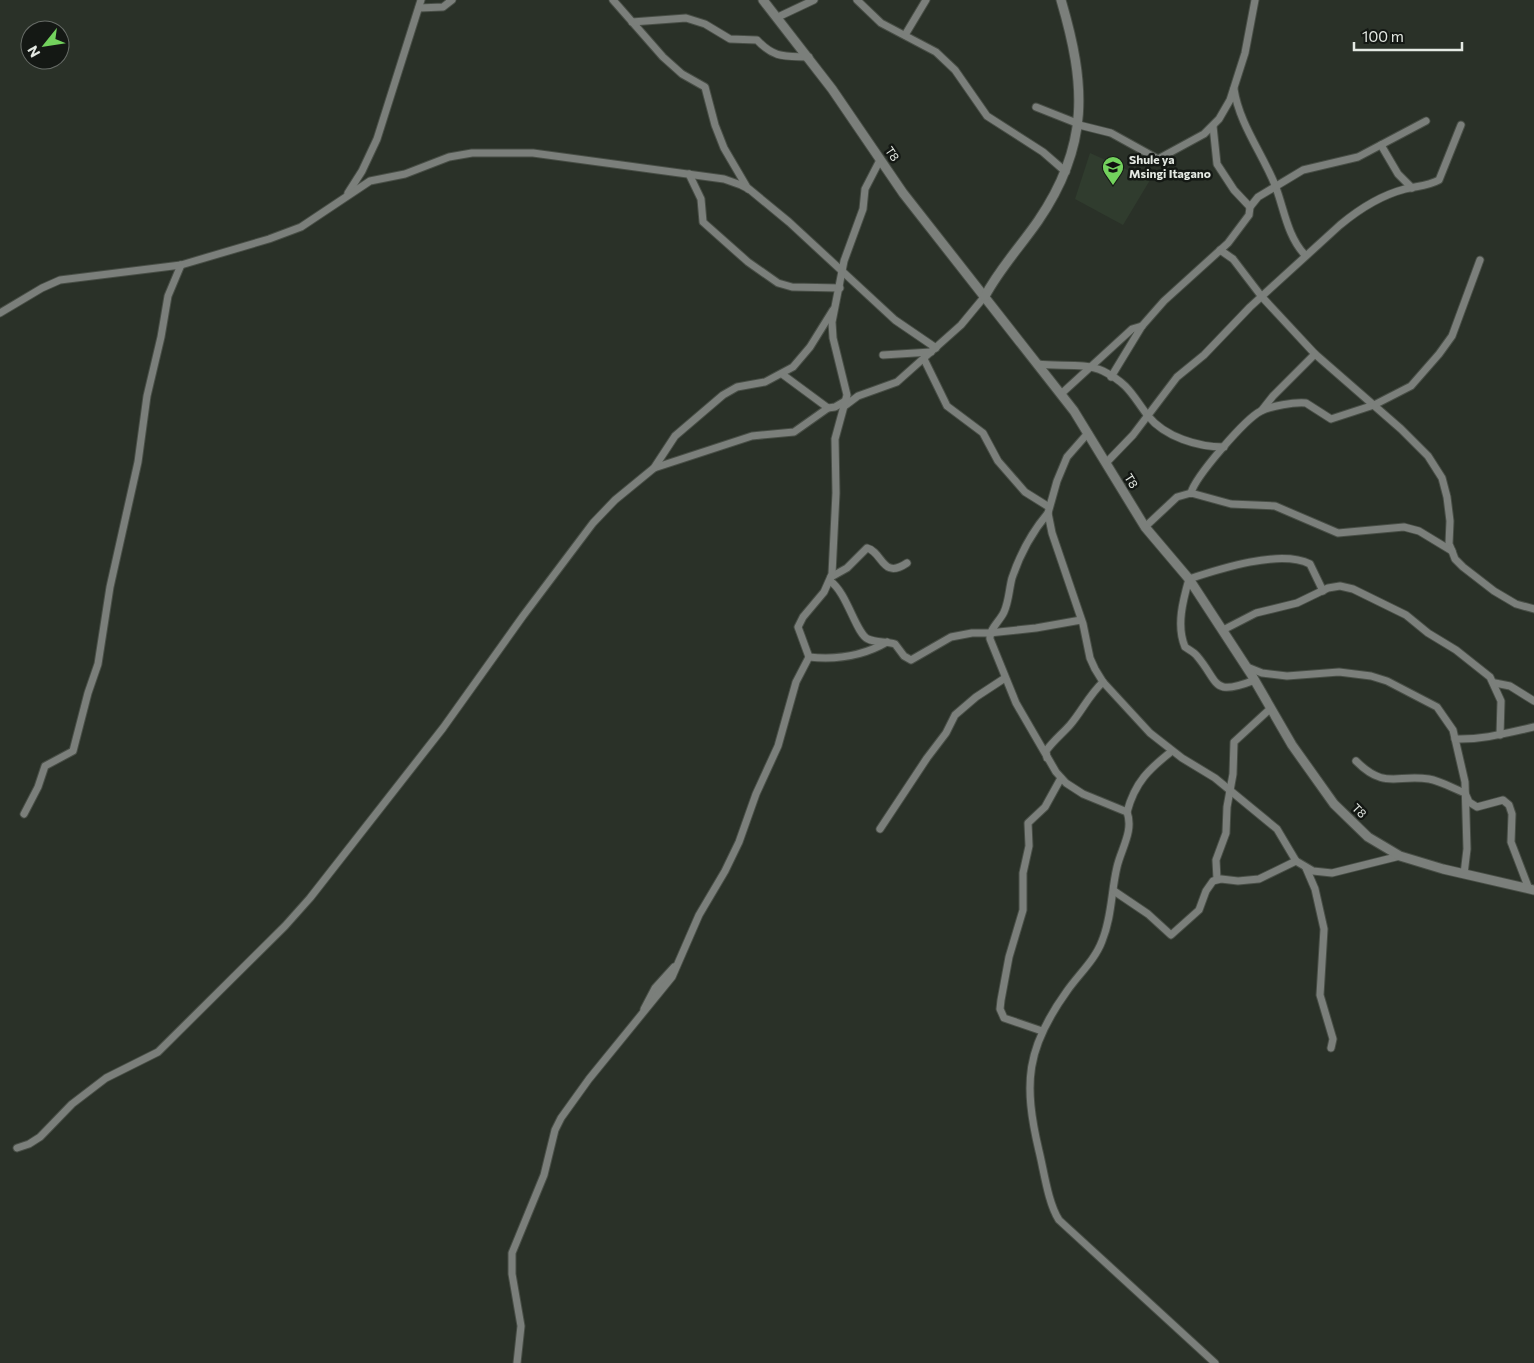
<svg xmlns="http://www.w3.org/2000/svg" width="1534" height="1363" font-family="Commissioner,sans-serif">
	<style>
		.built { fill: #303c2e }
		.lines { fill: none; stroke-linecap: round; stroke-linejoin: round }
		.minor-casing { stroke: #484e46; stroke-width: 9 }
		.tertiary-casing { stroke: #484e46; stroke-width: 11 }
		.minor { stroke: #7b7f7b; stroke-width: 7 }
		.tertiary { stroke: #7b7f7b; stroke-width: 9 }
		.labels { text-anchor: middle; stroke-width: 5; stroke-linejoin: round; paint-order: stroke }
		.street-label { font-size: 12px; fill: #e4e9e3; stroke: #141814 }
		.poi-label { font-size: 12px; font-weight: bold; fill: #e4e9e3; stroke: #141814; text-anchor: start }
	</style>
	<rect width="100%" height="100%" fill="#2a3128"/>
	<!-- built -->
	<path class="built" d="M1090,153L1150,180L1123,225L1075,199Z"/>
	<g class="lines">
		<!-- minor casing -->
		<g class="minor-casing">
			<g id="minor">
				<path d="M613,0L663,57L682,74L705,87L715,125L724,148L748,189"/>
				<path d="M857,0L881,23L936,52L955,70L987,116L1043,152L1066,172"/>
				<path d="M419,8L443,7L452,0"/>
				<path d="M778,17L814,0"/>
				<path d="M632,22L686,18L705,24L730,39L757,40C775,59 785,56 809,57"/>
				<path d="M905,35L926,0"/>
				<path d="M1234,89C1239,123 1262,153 1275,185C1284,208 1287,236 1305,255"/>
				<path d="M1036,107L1079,124"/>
				<path d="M1079,125L1111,133L1158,159L1204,134L1219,119L1230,100L1245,53L1255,0"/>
				<path d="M1213,126L1217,164L1234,190L1250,207"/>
				<path d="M1381,145L1398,174L1412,188"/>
				<path d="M689,174L701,199L703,222L748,262L778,283L792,287L840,288"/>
				<path d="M348,193L362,171L377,139L421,0"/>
				<path d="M1220,250L1233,259L1262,297L1315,354L1401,429L1428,456L1442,478L1447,497L1450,521L1449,544L1452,551"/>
				<path d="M0,313L42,288L60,280L181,265L269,239L301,227L370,181L405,174L449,157L472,153H533L724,179L741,185L749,189L789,222L895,320L936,348"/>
				<path d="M883,355L931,352"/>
				<path d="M924,359L947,406L983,433L998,461L1025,492L1049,507"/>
				<path d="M1038,364C1059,367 1084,362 1103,371C1129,384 1132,395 1148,416C1165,437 1198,447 1224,447"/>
				<path d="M782,374L828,408L835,407L847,400"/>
				<path d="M1111,377L1142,326L1164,301L1228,243L1249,215L1250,207L1258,197L1303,170L1358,157L1426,121"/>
				<path d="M1061,394L1132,329L1142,326"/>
				<path d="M846,405L858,396L897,382L961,325L985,296"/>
				<path d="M1262,410L1273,396L1315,354"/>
				<path d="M1088,433L1067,457L1057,481L1048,513L1052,533L1083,624L1090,658L1095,669L1103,682L1150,733L1182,758L1215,778L1277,829L1296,861L1313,871L1332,873L1400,856"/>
				<path d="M1106,463L1133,435L1177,377L1204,355L1250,307L1340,225C1358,210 1382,195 1405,189C1417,186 1428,186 1439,180L1461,125"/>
				<path d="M654,468L752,436L794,432L828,408"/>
				<path d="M1191,493C1195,477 1245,419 1261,411C1272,406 1293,402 1306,403L1331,419L1374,405L1411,386L1439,354L1452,336L1480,260"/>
				<path d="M1048,513C1032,532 1020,554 1012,578C1009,589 1009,601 1004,612C1000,621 989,629 990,639L1016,703L1056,772L1066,783L1083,794L1127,812C1134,831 1121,849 1117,867C1111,892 1112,917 1102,941C1095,960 1078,975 1067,991C1026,1048 1023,1083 1039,1151C1044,1171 1048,1203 1059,1220L1215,1363"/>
				<path d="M1145,527L1177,497L1191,493L1231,504L1275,506L1338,533L1404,527L1419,531L1452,551L1455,559L1463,567L1494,591L1516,604L1534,609"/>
				<path d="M831,577L847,568L867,548C883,552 882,580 907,563"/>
				<path d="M830,581C847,592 856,634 868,639C876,643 886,641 895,644L904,656L911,660L951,637L972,633H989L1036,628L1081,620"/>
				<path d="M1223,630L1256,613L1297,603L1328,588L1340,586L1353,589L1406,615L1428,633L1456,650L1490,677L1501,701L1500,735"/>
				<path d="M809,657C837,660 863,656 887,642"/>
				<path d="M1247,667L1262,673L1287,676L1339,672L1371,676L1387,681L1437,707L1453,730L1465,782L1467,849L1464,874"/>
				<path d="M1255,680C1211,697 1220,683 1197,656C1194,652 1189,650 1185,647C1176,626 1183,600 1189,579C1219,569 1280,549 1310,564L1323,591"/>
				<path d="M1495,683L1510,686L1534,701"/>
				<path d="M1455,739C1482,740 1507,733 1534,727"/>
				<path d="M1047,758L1046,751C1053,741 1062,734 1070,725C1082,711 1089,695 1103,682"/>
				<path d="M1356,761C1385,790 1396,774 1429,779C1441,781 1454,789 1465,793L1469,802L1477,807L1503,800L1509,805L1512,814L1511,842L1529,889"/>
				<path d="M1127,812C1135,782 1149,769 1172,751"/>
				<path d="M24,814L38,787L45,766L73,751L88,693L98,664L110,587L138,462L147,396L161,337L168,296L181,265"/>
				<path d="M880,829L927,758L946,733L955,715L976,697L1005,678"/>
				<path d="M1306,868L1315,889L1324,929L1320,995L1333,1039L1331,1048"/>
				<path d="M1217,879L1216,860L1226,833L1227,807L1233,774L1234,742L1271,708"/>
				<path d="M1114,891L1148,914L1171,935L1199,910L1206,891L1213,881L1221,879L1238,881L1259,879L1296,861"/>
				<path d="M644,1009L655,988L674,967"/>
				<path d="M1042,1031L1004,1018L1000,1009L1001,1000L1009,957L1023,910V873L1029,846L1028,823L1045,807L1061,778"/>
				<path d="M17,1148L29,1144L40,1137L72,1104L106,1078L158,1052L285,926L310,898L443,728L523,616L593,523L615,500L654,468L675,436L723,395L737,387L765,382L793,367L810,347L833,310"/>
				<path d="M517,1363L521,1326L512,1274V1253L544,1175L555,1130L561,1118L589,1079L672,977L699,915L725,871L739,842L756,794L778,746L796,682L809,657L798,627L803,617L824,592L832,574L836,493L835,439L847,395L833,338L832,322L844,261L863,209L865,189L880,160"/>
			</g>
		</g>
		<!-- tertiary casing -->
		<g class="tertiary-casing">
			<g id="tertiary">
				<path d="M763,0L832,89L903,193L1074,411L1145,527L1189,579L1251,674L1292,745L1334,804L1368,837L1400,856L1443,869L1534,890"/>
				<path d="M985,296C1000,268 1020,247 1038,221C1090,145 1086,85 1061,0"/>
			</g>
		</g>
		<!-- minor -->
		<use href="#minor" class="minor"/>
		<!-- tertiary -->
		<use href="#tertiary" class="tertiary"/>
	</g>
	<!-- icons -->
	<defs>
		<g id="school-pin" transform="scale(1.125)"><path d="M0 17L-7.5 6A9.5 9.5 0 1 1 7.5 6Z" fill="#73d25d" stroke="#141814"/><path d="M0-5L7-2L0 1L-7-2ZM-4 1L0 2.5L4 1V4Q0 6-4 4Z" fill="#111"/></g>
	</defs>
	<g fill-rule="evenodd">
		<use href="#school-pin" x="1113" y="167"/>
	</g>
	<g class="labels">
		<!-- street labels -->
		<g class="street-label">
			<text transform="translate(892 154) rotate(56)" y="4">T8</text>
			<text transform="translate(1131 481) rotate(58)" y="4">T8</text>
			<text transform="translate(1359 811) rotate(45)" y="4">T8</text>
		</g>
		<!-- poi labels -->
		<g class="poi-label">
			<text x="1129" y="164">Shule ya<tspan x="1129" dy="14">Msingi Itagano</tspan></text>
		</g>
	</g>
	<!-- north arrow -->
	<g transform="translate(45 45) rotate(240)"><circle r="24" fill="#141814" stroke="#676c67"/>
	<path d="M0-4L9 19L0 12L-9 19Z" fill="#73d25d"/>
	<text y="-8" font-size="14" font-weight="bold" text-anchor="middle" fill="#e4e9e3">N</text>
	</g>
	<!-- scale -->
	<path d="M1354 42v8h108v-8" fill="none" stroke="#e4e9e3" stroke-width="2.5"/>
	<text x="1362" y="42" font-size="15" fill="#e4e9e3" stroke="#141814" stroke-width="4" paint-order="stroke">100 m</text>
</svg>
